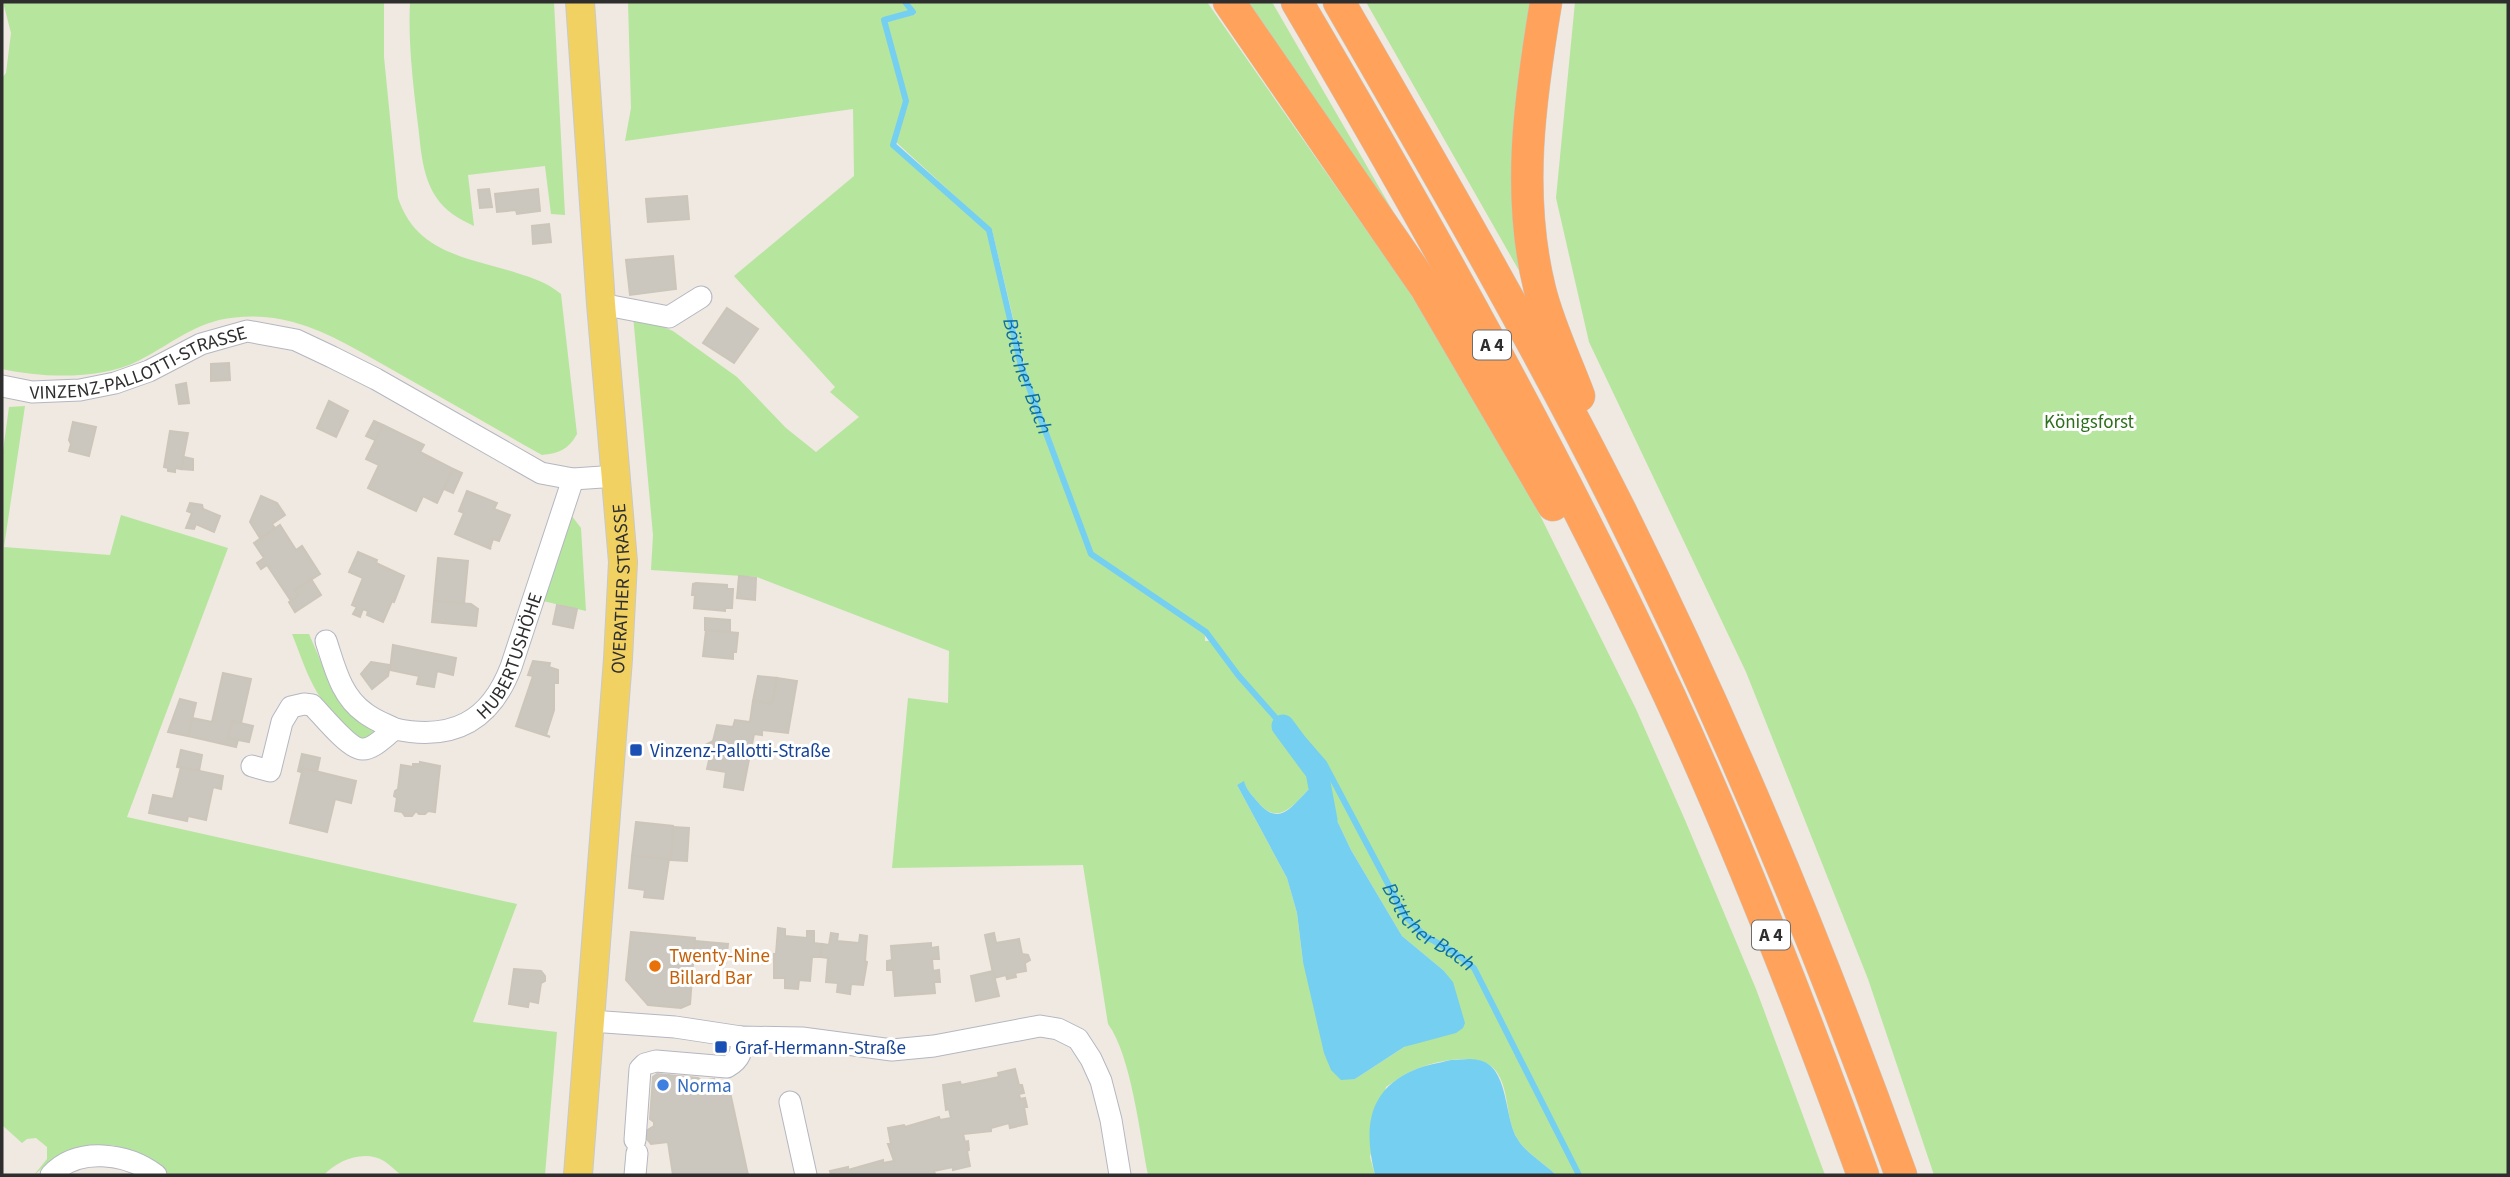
<svg xmlns="http://www.w3.org/2000/svg" width="2510" height="1177" font-family="'Source Sans 3',sans-serif">
	<style>
		.green { fill: #b6e59e; fill-rule: evenodd }
		.water { fill: #75cff0 }
		.lines { fill: none; stroke-linecap: round; stroke-linejoin: round }
		.stream { stroke: #75cff0; stroke-width: 6 }
		.canal { stroke: #75cff0; stroke-width: 23 }
		.building { fill: #cbc7bf; stroke: #cbc5ba; stroke-width: 2 }
		.minor-casing { stroke: #b4b7c1; stroke-width: 23 }
		.major-casing { stroke: #c9c9c9; stroke-width: 30 }
		.highway-casing { stroke: #c9c9c9; stroke-width: 33 }
		.minor { stroke: #fff; stroke-width: 21 }
		.major { stroke: #f2d163; stroke-width: 28 }
		.highway { stroke: #ffa35c; stroke-width: 32 }
		.transit-dot { fill: #1a4fb4; stroke: #fff; stroke-width: 2.5 }
		.food-dot { fill: #e8710a; stroke: #fff; stroke-width: 2.5 }
		.shop-dot { fill: #3f7fe0; stroke: #fff; stroke-width: 2.5 }
		.labels { text-anchor: middle; stroke-width: 6; stroke-linejoin: round; paint-order: stroke }
		.shield { fill: #fff; stroke: #6d6d6d; stroke-width: 2 }
		.shield-label { font-size: 18px; font-weight: bold; fill: #2e2e2e }
		.street-label { font-size: 19px; fill: #2e2e2e; stroke: #fff }
		.park-label { font-size: 19px; fill: #2c6e1b; stroke: #fff }
		.transit-label { font-size: 19px; fill: #164399; stroke: #fff; text-anchor: start }
		.food-label { font-size: 19px; fill: #c56008; stroke: #fff; text-anchor: start }
		.shop-label { font-size: 19px; fill: #366cbe; stroke: #fff; text-anchor: start }
		.water-label { font-size: 21px; font-style: italic; fill: #0d6fa3; stroke: #fff }
	</style>
	<rect width="100%" height="100%" fill="#efe9e1"/>
	<!-- green -->
	<g class="green">
		<path d="M3,2H384V57L398,198C417,254 467,257 517,273C533,278 548,283 561,294L577,434C568,450 559,453 542,455C494,428 446,400 398,373C364,354 330,332 293,322C269,315 242,315 219,320C188,328 166,347 138,361C100,380 43,378 2,369V78L6,73L11,33Z"/>
		<path d="M410,2H554L565,215L551,214L545,166L468,175L474,226C459,219 445,211 436,197C422,176 421,149 418,125C413,84 408,43 410,2Z"/>
		<path d="M628,2H903L912,12L884,20L905,101L893,145L989,233L1022,371L1091,557L1205,634V641H1209L1208,631L1093,553L1026,372L992,230L896,142L908,100L887,22L916,14L907,2H1207L1402,281L1433,329L1526,487L1636,709L1685,820L1756,989L1825,1175H1556C1545,1164 1524,1152 1517,1138C1505,1118 1510,1090 1496,1071C1481,1050 1434,1061 1414,1070C1404,1074 1395,1081 1386,1087L1370,1157L1375,1175H1148C1140,1135 1131,1055 1108,1024L1083,865L892,868L908,698L948,703L949,651L757,577L651,570L653,535L633,315L673,331L737,377L786,428L816,452L859,417L830,392L835,387L734,276L854,176L853,109L625,141L631,108ZM1244,782C1246,789 1251,794 1256,800C1277,826 1290,809 1308,790H1320L1324,793L1351,850L1402,936L1443,970L1428,1039L1404,1047L1355,1079L1303,962L1297,913L1287,878L1237,785Z"/>
		<path d="M1237,2H1272L1424,265Z"/>
		<path d="M1366,2H1537L1534,297L1513,260Z"/>
		<path d="M1575,2H2508V1175H1934L1868,979L1746,672L1589,342L1556,198Z"/>
		<path d="M25,406L4,547L110,555L121,515L228,548L127,817L517,904L473,1022L557,1032L545,1175H401C396,1171 390,1165 384,1161C365,1149 337,1160 324,1175H170L135,1151L112,1145L85,1146L57,1156L34,1175L47,1159V1147L36,1138L27,1139L22,1143L2,1125V458L9,407Z"/>
		<path d="M571,515L581,528L586,611L543,601Z"/>
		<path d="M292,634H309L328,678L381,733L360,740C347,727 332,715 322,700C308,680 301,656 292,634Z"/>
	</g>
	<!-- water -->
	<g class="water">
		<path d="M1244,781C1246,789 1251,794 1256,800C1278,827 1289,810 1308,790H1321L1324,793L1351,850L1402,936L1443,970L1453,982L1465,1023L1463,1028L1456,1033L1404,1047L1355,1079L1341,1080L1331,1070L1324,1053L1303,962L1297,913L1287,878L1237,785Z"/>
		<path d="M1451,1060C1460,1060 1470,1058 1478,1060C1509,1065 1504,1117 1517,1138C1524,1152 1545,1164 1556,1175H1375C1364,1130 1366,1091 1414,1070C1425,1065 1439,1063 1451,1060Z"/>
	</g>
	<g class="lines">
		<!-- stream -->
		<path class="stream" id="s1" d="M905,2L913,12L884,20L906,101L893,145L989,230L1021,366L1091,554L1206,632L1238,675L1283,726L1304,740L1324,763L1405,916L1425,936L1454,952L1474,968L1579,1175"/>
		<!-- canal -->
		<path class="canal" d="M1283,726L1317,772L1326,820"/>
	</g>
	<!-- building -->
	<g class="building">
		<path d="M489,189L492,207L480,208L478,190Z"/>
		<path d="M538,189L540,211L517,214L516,210L497,212L495,194Z"/>
		<path d="M687,196L689,219L648,222L646,199Z"/>
		<path d="M549,224L551,242L533,244L532,226Z"/>
		<path d="M673,256L676,289L630,295L626,260Z"/>
		<path d="M727,308L758,329L734,363L703,343Z"/>
		<path d="M229,363L230,380L211,381V364Z"/>
		<path d="M186,383L189,403L179,404L176,385Z"/>
		<path d="M329,401L348,411L336,437L317,428Z"/>
		<path d="M374,421L383,425L375,440L366,436Z"/>
		<path d="M73,422L96,427L89,456L69,451L71,444L69,440Z"/>
		<path d="M383,425L424,445L420,452L453,469L437,503L423,496L416,511L368,488L379,465L366,459Z"/>
		<path d="M170,431L188,433L181,469L175,468V472L168,471V468L164,467Z"/>
		<path d="M184,457L193,459V470L181,469Z"/>
		<path d="M453,469L462,473L453,493L444,489Z"/>
		<path d="M467,491L497,503L494,509L510,515L499,541L493,539L490,548L491,549L455,534L464,513L459,511Z"/>
		<path d="M261,496L277,503L285,515L272,524L275,528L260,538L250,522Z"/>
		<path d="M190,503L202,505L203,509L220,516L214,532L196,524L194,529L186,528L192,513L187,511Z"/>
		<path d="M280,525L296,550L302,546L320,574L295,590L299,596L291,601L267,565L261,569L257,563L264,558L254,543Z"/>
		<path d="M358,552L377,560L376,563L404,576L394,602L392,601L383,622L367,615L368,611L363,609L360,617L353,614L357,607L352,605L363,578L349,572Z"/>
		<path d="M438,558L468,561L464,604L434,601Z"/>
		<path d="M739,576L756,578L755,600L737,598Z"/>
		<path d="M311,579L321,595L295,612L289,602L299,596L295,590Z"/>
		<path d="M696,583L727,585V589H733L732,608H725V611L694,608L695,595H692L693,584Z"/>
		<path d="M434,601L471,604L478,609L476,626L432,622Z"/>
		<path d="M557,605L577,609L573,628L553,624Z"/>
		<path d="M705,618L730,620V632L705,630Z"/>
		<path d="M706,630L738,633L736,652H733V659L703,656Z"/>
		<path d="M393,645L456,658L453,675L437,671L434,687L417,684L419,676L390,670Z"/>
		<path d="M533,661L550,663L549,667L558,670V683H554V710L546,735L550,737L516,726L533,676L528,675Z"/>
		<path d="M371,662L390,665L388,676L372,689L361,674Z"/>
		<path d="M223,673L251,679L241,723L232,721L228,738L238,740L236,747L188,736L192,718L212,722Z"/>
		<path d="M758,676L777,678L772,704L753,701Z"/>
		<path d="M777,678L797,681L788,733L762,730V735L754,734L743,790L724,787L726,772L707,769L710,756L705,753V745L713,741L717,725L733,727L735,720L750,722L753,701L772,704Z"/>
		<path d="M180,699L196,703L188,736L168,732Z"/>
		<path d="M232,721L253,726L249,742L228,738Z"/>
		<path d="M181,750L202,755L199,771L177,767Z"/>
		<path d="M302,754L320,758L317,772L303,768L301,772L298,771Z"/>
		<path d="M420,762L440,766L435,812L428,811L425,814H419L416,811L412,816H405L402,812L395,811L397,798L394,796L395,791L398,789L401,765L413,767V764H420Z"/>
		<path d="M181,767L223,776L221,789L213,787L206,820L188,816L187,821L149,813L153,795L173,799Z"/>
		<path d="M303,768L356,781L351,803L335,799L327,832L290,823Z"/>
		<path d="M636,822L673,826L671,860L632,856Z"/>
		<path d="M673,827L689,828L687,861L671,860Z"/>
		<path d="M632,856L669,859L663,899L644,897L645,890L629,888Z"/>
		<path d="M778,928L785,929V936L807,938V931H814V943L822,944L820,957H812L810,981L799,980L798,989L785,988V978H774V954H776Z"/>
		<path d="M631,932L695,938L690,1004L681,1008L648,1005L626,980Z"/>
		<path d="M831,933L838,934L837,941L859,943L860,935L867,936L865,961L867,962L863,985L851,984L850,994L837,992L838,983L826,982L828,958L820,957L822,944L829,945Z"/>
		<path d="M994,933L996,943L1019,939L1022,954L1028,955L1030,960L1025,963L1026,971L1015,973L1016,977L1007,979L1006,975L994,978L985,935Z"/>
		<path d="M695,941L728,944L726,963L693,960Z"/>
		<path d="M931,943V948L938,947L939,959H932L933,971L939,970L940,982H934L935,993L895,996L893,970H887V961L892,960L891,946Z"/>
		<path d="M514,969L541,971L545,976V981L541,983L538,1003L529,1001L528,1007L509,1004Z"/>
		<path d="M993,971L999,996L976,1001L971,976Z"/>
		<path d="M1015,1069L1019,1085H1022L1024,1093L1019,1094L1020,1099L1025,1098L1027,1107H1024L1027,1124L1010,1128L1009,1123L991,1128V1131L963,1134L965,1142L968,1141L969,1150L967,1151L970,1166L953,1170V1167L934,1171L935,1174L928,1175H831L830,1171L848,1167V1170L883,1160V1163L894,1161L888,1144H891L888,1128L904,1125L905,1127L939,1117L940,1120L951,1118L949,1109L946,1110L943,1085L960,1082L961,1085L999,1077L998,1073Z"/>
		<path d="M657,1074L698,1078L702,1081L714,1079L715,1085L728,1083L748,1175H673L668,1142L651,1144L646,1138V1131L654,1126V1122L650,1119L653,1077Z"/>
	</g>
	<g class="lines">
		<!-- minor casing -->
		<g class="minor-casing">
			<g id="minor">
				<path d="M601,304L669,317L701,297"/>
				<path id="s2" d="M2,386L32,392L80,390L115,383L149,371L201,344L247,331L296,340L332,357L376,379L541,473L573,479L617,476"/>
				<path d="M326,641C335,668 341,696 365,713C374,720 385,724 395,729"/>
				<path id="s3" d="M252,766L270,771L282,722L291,707L304,704L312,705C322,715 349,749 362,749C373,750 386,735 395,729C452,741 490,722 511,667L573,479"/>
				<path d="M591,1021L675,1027L741,1037L802,1038L892,1050L934,1046L1040,1026L1058,1029L1078,1039L1091,1059L1101,1081L1111,1120L1120,1175"/>
				<path d="M790,1102L806,1175"/>
				<path d="M635,1140L640,1069L645,1064L656,1061L727,1067C741,1059 742,1052 741,1037"/>
				<path d="M51,1175C78,1146 127,1153 156,1175"/>
				<path d="M635,1175L637,1153"/>
			</g>
		</g>
		<!-- major casing -->
		<g class="major-casing">
			<g id="major">
				<path id="s4" d="M578,1175L618,659L623,562L601,304L580,2"/>
			</g>
		</g>
		<!-- highway casing -->
		<g class="highway-casing">
			<g id="highway">
				<path d="M1229,2L1426,288L1553,505"/>
				<path d="M1297,2C1430,228 1558,457 1669,695C1741,851 1804,1013 1863,1175"/>
				<path d="M1339,2C1436,170 1534,338 1621,512C1728,727 1820,949 1901,1175"/>
				<path d="M1546,2C1530,98 1516,194 1540,290C1549,326 1566,361 1579,396"/>
			</g>
		</g>
		<!-- minor -->
		<use href="#minor" class="minor"/>
		<!-- major -->
		<use href="#major" class="major"/>
		<!-- highway -->
		<use href="#highway" class="highway"/>
	</g>
	<!-- markers -->
	<g class="transit-dot">
		<rect x="629" y="743" width="14" height="14" rx="3.5"/>
		<rect x="714" y="1040" width="14" height="14" rx="3.5"/>
	</g>
	<circle class="food-dot" cx="655" cy="966" r="7"/>
	<circle class="shop-dot" cx="663" cy="1085" r="7"/>
	<g class="labels">
		<!-- shield labels -->
		<g class="shield">
			<rect x="1473" y="330.5" width="38" height="29" rx="5"/>
			<rect x="1752" y="920.5" width="38" height="29" rx="5"/>
		</g>
		<g class="shield-label">
			<text x="1492" y="351">A 4</text>
			<text x="1771" y="941">A 4</text>
		</g>
		<!-- street labels -->
		<g class="street-label">
			<text dy="7" stroke="none"><textPath href="#s2" startOffset="142">VINZENZ-PALLOTTI-STRASSE</textPath></text>
			<text dy="7" stroke="none"><textPath href="#s4" startOffset="588">OVERATHER STRASSE</textPath></text>
			<text dy="7" stroke="none"><textPath href="#s3" startOffset="371">HUBERTUSHÖHE</textPath></text>
		</g>
		<!-- park labels -->
		<g class="park-label">
			<text x="2089" y="428">Königsforst</text>
		</g>
		<!-- transit labels -->
		<g class="transit-label">
			<text x="650" y="757">Vinzenz-Pallotti-Straße</text>
			<text x="735" y="1054">Graf-Hermann-Straße</text>
		</g>
		<!-- food labels -->
		<g class="food-label">
			<text x="669" y="962">Twenty-Nine<tspan x="669" dy="22">Billard Bar</tspan></text>
		</g>
		<!-- shop labels -->
		<g class="shop-label">
			<text x="677" y="1092">Norma</text>
		</g>
		<!-- water labels -->
		<g class="water-label">
			<text dy="7" stroke="none"><textPath href="#s1" startOffset="452">Böttcher Bach</textPath></text>
			<text dy="7" stroke="none"><textPath href="#s1" startOffset="1155">Böttcher Bach</textPath></text>
		</g>
	</g>
	<!-- border -->
	<rect width="2510" height="1177" fill="none" stroke="#2e2e2e" stroke-width="7"/>
</svg>
